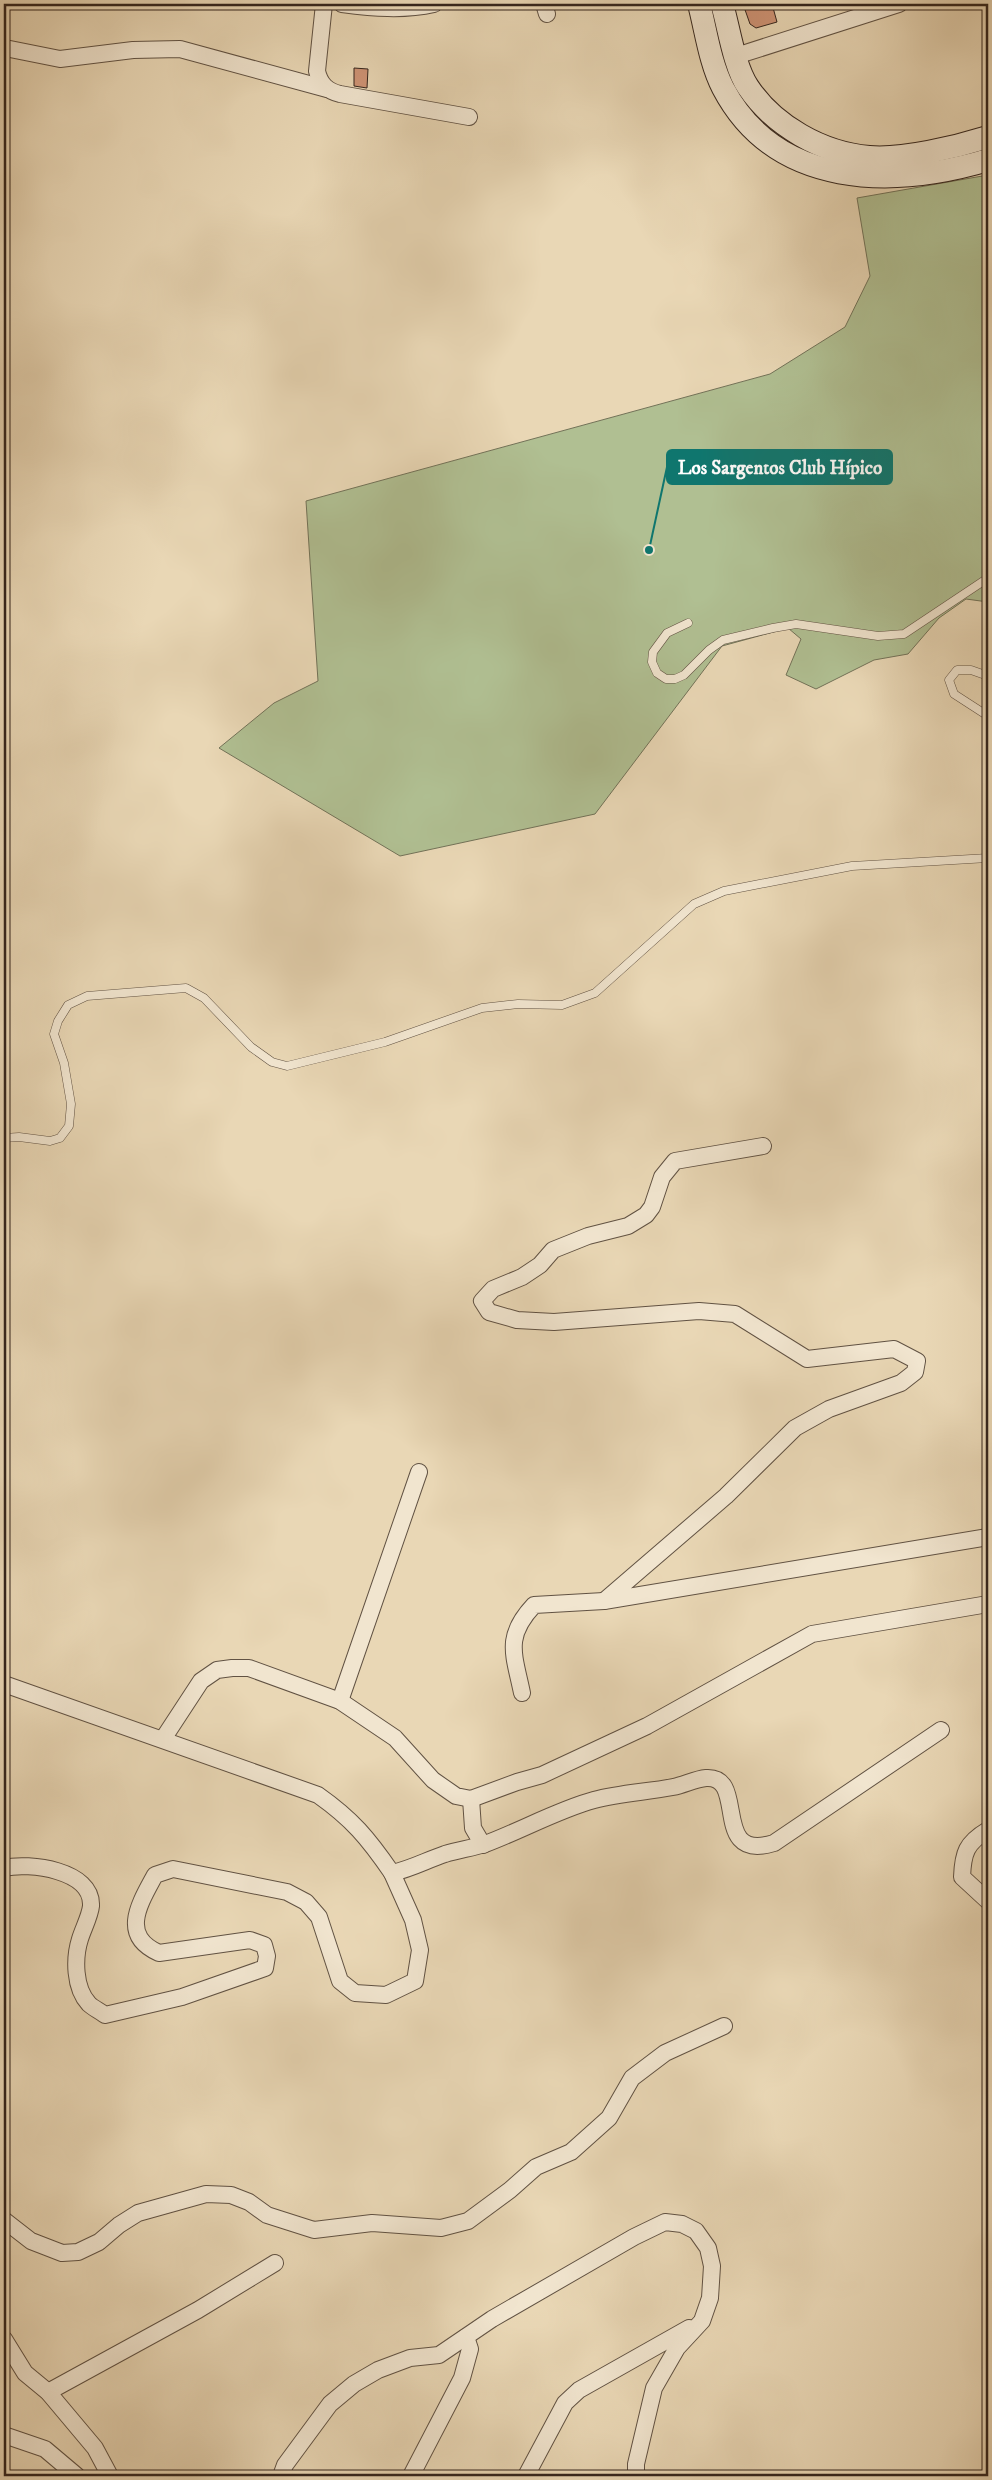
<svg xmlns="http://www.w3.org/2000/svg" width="992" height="2480" font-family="'IM FELL DW Pica',serif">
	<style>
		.green { fill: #b0bf92; stroke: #727258 }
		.building { fill: #ce9375; stroke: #34251d }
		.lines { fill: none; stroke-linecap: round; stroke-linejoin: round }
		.service-casing { stroke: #615243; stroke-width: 9 }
		.minor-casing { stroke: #615243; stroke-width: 18 }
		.secondary-casing { stroke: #34251d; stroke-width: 24 }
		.service { stroke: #f1e5cf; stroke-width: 8 }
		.minor { stroke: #f1e5cf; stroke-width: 16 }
		.secondary { stroke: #f1e5cf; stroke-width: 22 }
		.leader { fill: none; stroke: #0f766e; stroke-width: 2 }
		.callout-dot { fill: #0f766e; stroke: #f1e5cf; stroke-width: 2 }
		.callout { fill: #0f766e; stroke: #0f766e; stroke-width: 2 }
		.callout-label { font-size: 19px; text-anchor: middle; font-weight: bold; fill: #fff }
	</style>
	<rect width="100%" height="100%" fill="#e9d7b5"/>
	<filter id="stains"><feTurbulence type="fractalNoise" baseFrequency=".004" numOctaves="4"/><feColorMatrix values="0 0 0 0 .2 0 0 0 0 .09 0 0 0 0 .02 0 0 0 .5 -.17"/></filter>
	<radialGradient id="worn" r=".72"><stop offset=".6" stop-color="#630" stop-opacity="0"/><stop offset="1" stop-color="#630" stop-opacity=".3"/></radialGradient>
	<!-- green -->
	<path class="green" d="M988,175V602L966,599L939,618L908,654L874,660L816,689L786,675L801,639L788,628L722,646L595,814L400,856L219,748L274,703L318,681L306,501L770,374L845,327L870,276L857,198Z"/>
	<!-- building -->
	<g class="building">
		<path d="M743,4H772L777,22L756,28L750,24Z"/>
		<path d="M354,68L368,69L367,88L354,86Z"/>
	</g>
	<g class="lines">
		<!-- service casing -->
		<g class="service-casing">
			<g id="service">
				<path d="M688,623L667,633L653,652L652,662L657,673L666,679H675L684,675L709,650L723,640L773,628L796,624L878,636L904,634L988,578"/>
				<path d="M988,676L971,670H957L949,680L954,694L988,716"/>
				<path d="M4,1138L19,1137L50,1141L60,1138L69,1126L71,1104L64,1063L54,1034L58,1021L68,1005L87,996L186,988L204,998L251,1047L272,1062L287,1066L385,1042L482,1008L518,1004L562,1005L595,993L694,904L724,891L852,866L988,858"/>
			</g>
		</g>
		<!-- minor casing -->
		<g class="minor-casing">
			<g id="minor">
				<path d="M324,4L317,71C320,84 327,91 340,94L469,117"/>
				<path d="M342,4C373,8 403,11 434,4"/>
				<path d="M544,4L547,14"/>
				<path d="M5,48L60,59L133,50L180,49L327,89"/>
				<path d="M736,56L899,4"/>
				<path d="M763,1146L675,1161L662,1177L652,1207L646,1215L628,1226L588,1236L553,1250L540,1265L522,1277L493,1289L482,1301L489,1312L517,1320L554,1322L699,1311L735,1314L807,1359L894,1349L917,1361L915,1372L901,1383L829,1409L795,1428L726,1496L604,1601L988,1537"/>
				<path d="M4,1684L318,1795C352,1819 368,1838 392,1873C411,1869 427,1860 445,1854C458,1850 472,1848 485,1844C520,1831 560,1809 594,1800C620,1793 647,1792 673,1787C684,1785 695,1779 706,1778C749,1775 709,1863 774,1843L941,1730"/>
				<path d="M522,1693C514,1654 504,1637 534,1605L604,1601"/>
				<path d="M340,1701L419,1472"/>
				<path d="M163,1739L201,1681L217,1670L232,1668H249L340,1701L395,1738L433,1780L456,1796L471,1799L517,1782L542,1775L647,1726L812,1634L988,1604"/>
				<path d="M471,1799L473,1828L483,1845"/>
				<path d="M988,1830C966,1843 963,1853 962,1877L988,1901"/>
				<path d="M4,1868C29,1862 93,1870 91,1906C90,1916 83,1929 80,1939C74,1958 74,1988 89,2004C93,2008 100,2011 105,2015L182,1997L265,1968L267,1956L264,1945L250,1940L159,1953C119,1935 140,1903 155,1875L173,1869L287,1892L306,1902L319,1917L340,1981L355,1993L386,1995L415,1981L420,1950L413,1920L392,1873"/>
				<path d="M4,2220L31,2241L62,2253L78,2252L99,2242L119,2225L138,2213L206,2194L231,2195L249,2202L267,2215L314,2230L372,2223L441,2228L468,2221L510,2190L536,2167L571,2152L609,2118L632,2078L665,2053L724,2026"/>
				<path d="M4,2339L25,2373L48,2392L95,2448L110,2476"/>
				<path d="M48,2392L198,2310L275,2263"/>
				<path d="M4,2435L45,2449L77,2476"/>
				<path d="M281,2476L285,2465L330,2404L354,2384L378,2370L410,2358L439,2355L492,2319L634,2237L665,2222L682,2224L696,2231L708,2248L712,2266L710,2298L702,2321L677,2348L654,2388L636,2464V2476"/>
				<path d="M411,2476L462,2378L470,2349L466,2337"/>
				<path d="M526,2476L565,2403L579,2390L689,2328"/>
			</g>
		</g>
		<!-- secondary casing -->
		<g class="secondary-casing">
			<g id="secondary">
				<path d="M699,4C706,31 710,63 723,88C776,189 893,188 988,160"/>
				<path d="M722,4C729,28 734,66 748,87C774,126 822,153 869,157C902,160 956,147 988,137"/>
			</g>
		</g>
		<!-- service -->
		<use href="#service" class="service"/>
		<!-- minor -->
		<use href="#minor" class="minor"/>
		<!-- secondary -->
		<use href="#secondary" class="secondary"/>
	</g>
	<!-- callouts -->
	<path class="leader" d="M649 550L667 467"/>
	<circle class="callout-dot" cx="649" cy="550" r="5"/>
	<rect class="callout" x="667" y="450" width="225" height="34" rx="5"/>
	<g class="callout-label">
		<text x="780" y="474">Los Sargentos Club Hípico</text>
	</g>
	<!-- margin -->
	<rect width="992" height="2480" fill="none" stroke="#e9d7b5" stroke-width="20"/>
	<rect x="5" y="5" width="982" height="2470" fill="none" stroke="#34251d" stroke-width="2.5"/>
	<rect x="10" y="10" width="972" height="2460" fill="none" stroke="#34251d"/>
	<rect width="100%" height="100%" filter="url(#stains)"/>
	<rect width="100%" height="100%" fill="url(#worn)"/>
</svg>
